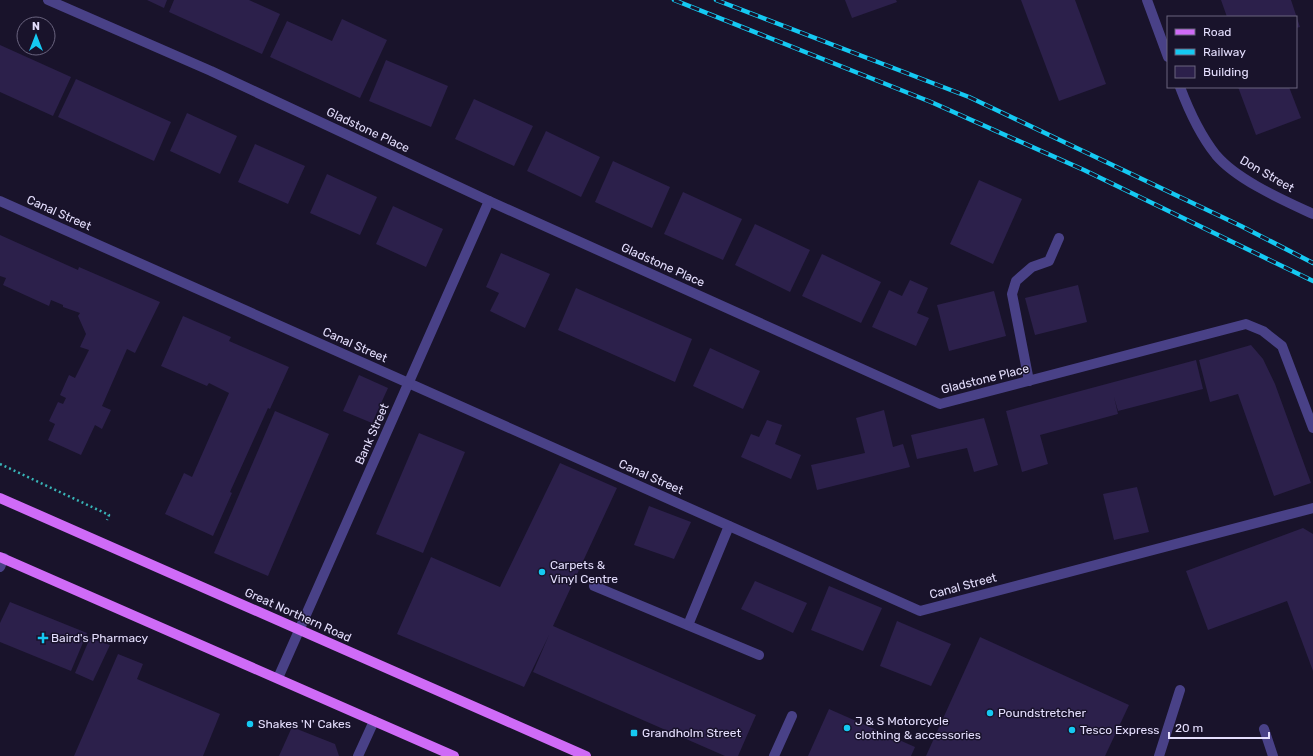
<svg xmlns="http://www.w3.org/2000/svg" width="1313" height="756" font-family="Rubik,sans-serif">
	<style>
		.building { fill: #2c204b }
		.lines { fill: none; stroke-linecap: round; stroke-linejoin: round }
		.path { stroke: #38b4b7; stroke-width: 2.5; stroke-dasharray: 2 3; stroke-linecap: butt }
		.service { stroke: #494187; stroke-width: 10 }
		.minor { stroke: #494187; stroke-width: 10 }
		.tertiary { stroke: #494187; stroke-width: 10 }
		.primary { stroke: #cf6bf7; stroke-width: 10 }
		.rail-casing { stroke: #15c9f2; stroke-width: 4.5 }
		.rail { stroke: #19132b; stroke-width: 3; stroke-dasharray: 9; stroke-linecap: butt }
		.poi-dot { fill: #15c9f2; stroke: #19132b; stroke-width: 1.5 }
		.labels { text-anchor: middle; stroke-width: 3; stroke-linejoin: round; paint-order: stroke }
		.street-label { font-size: 12px; fill: #e4defd; stroke: #19132b }
		.poi-label { font-size: 12px; fill: #e4defd; stroke: #19132b; text-anchor: start }
	</style>
	<rect width="100%" height="100%" fill="#19132b"/>
	<!-- building -->
	<g class="building">
		<path d="M147,0H167L164,8Z"/>
		<path d="M174,0H249L280,14L262,54L169,12Z"/>
		<path d="M845,0H896L897,2L852,18Z"/>
		<path d="M1021,0H1075L1106,84L1059,101Z"/>
		<path d="M1221,0H1291L1300,27L1296,28V17H1227Z"/>
		<path d="M342,19L387,40L360,98L270,57L287,21L332,41Z"/>
		<path d="M0,45L71,77L53,116L0,92Z"/>
		<path d="M386,60L448,86L431,127L369,101Z"/>
		<path d="M76,79L171,122L154,161L58,117Z"/>
		<path d="M1238,87H1289L1301,118L1256,135Z"/>
		<path d="M474,99L533,126L514,166L455,139Z"/>
		<path d="M187,113L237,136L220,174L170,151Z"/>
		<path d="M546,131L600,157L581,197L527,171Z"/>
		<path d="M255,144L305,166L288,204L238,182Z"/>
		<path d="M613,161L670,187L652,228L595,202Z"/>
		<path d="M327,174L377,197L360,235L310,213Z"/>
		<path d="M979,180L1022,199L993,264L950,244Z"/>
		<path d="M683,192L742,219L723,260L664,234Z"/>
		<path d="M393,206L443,229L426,267L376,244Z"/>
		<path d="M755,224L810,250L790,292L735,265Z"/>
		<path d="M0,235L78,270L79,267L160,302L135,353L127,349L102,406L111,410L102,429L95,425L81,455L48,440L55,424L49,421L58,402L63,404L66,398L60,395L69,375L75,378L89,350L80,347L86,334L78,316L80,313L63,307V305L51,300L49,306L3,285L6,278L0,276Z"/>
		<path d="M501,253L550,274L525,328L490,311L499,293L486,287Z"/>
		<path d="M822,254L881,282L861,323L802,296Z"/>
		<path d="M910,280L928,288L917,313L929,318L916,346L872,327L889,290L902,296Z"/>
		<path d="M1078,285L1087,322L1035,335L1025,298Z"/>
		<path d="M576,288L692,339L675,382L558,330Z"/>
		<path d="M994,291L1006,336L949,351L937,305Z"/>
		<path d="M183,316L231,337L229,341L289,367L270,409L268,408L230,492L232,493L213,536L165,514L184,473L192,477L229,393L209,383L207,386L161,366Z"/>
		<path d="M1251,345L1263,359L1275,384L1311,483L1274,496L1238,394L1210,402L1199,360Z"/>
		<path d="M710,348L760,371L743,409L693,386Z"/>
		<path d="M1196,360L1203,389L1118,411L1114,397L1118,414L1040,435L1048,464L1022,472L1006,411Z"/>
		<path d="M359,375L388,388L372,423L343,411Z"/>
		<path d="M884,410L893,447L903,444L910,467L817,490L811,465L865,453L856,418Z"/>
		<path d="M275,411L329,434L268,576L214,553Z"/>
		<path d="M984,418L998,465L974,472L967,448L917,459L911,435Z"/>
		<path d="M767,420L782,425L775,444L801,455L791,479L741,457L751,434L759,437Z"/>
		<path d="M419,433L465,452L423,553L376,534Z"/>
		<path d="M560,463L617,488L553,626L756,715L738,756H725L533,672L549,635L524,687L397,634L431,557L500,587Z"/>
		<path d="M1137,487L1149,532L1114,540L1103,494Z"/>
		<path d="M649,506L691,522L674,559L634,545Z"/>
		<path d="M1303,528L1313,534V671L1287,601L1208,630L1186,571Z"/>
		<path d="M755,581L807,603L793,633L741,609Z"/>
		<path d="M829,586L882,608L863,651L811,630Z"/>
		<path d="M10,602L87,633L71,671L0,642V623Z"/>
		<path d="M897,621L951,644L931,686L880,666Z"/>
		<path d="M980,637L1129,705L1105,756H926Z"/>
		<path d="M90,638L110,645L93,681L75,673Z"/>
		<path d="M118,654L143,664L137,679L220,714L203,756H74Z"/>
		<path d="M829,709L915,747L911,756H808Z"/>
		<path d="M292,727L335,744L339,756H279Z"/>
	</g>
	<g class="lines">
		<!-- path -->
		<path class="path" d="M0,464L109,515L107,520"/>
		<!-- service -->
		<g class="service">
			<path d="M1029,381L1012,294L1016,281L1032,267L1049,261L1059,238"/>
			<path d="M594,586L759,655"/>
			<path d="M688,625L729,526"/>
			<path d="M1264,729L1273,756"/>
			<path d="M774,756L792,716"/>
			<path d="M1159,756L1180,690"/>
		</g>
		<!-- minor -->
		<g class="minor">
			<path d="M48,0L211,71L489,201L940,404L1246,324L1263,331L1282,346L1313,428"/>
			<path d="M0,201L920,611L1313,508"/>
			<path d="M0,567L4,558"/>
			<path d="M278,678L489,201"/>
			<path d="M358,756L374,721"/>
		</g>
		<!-- tertiary -->
		<g class="tertiary">
			<path d="M1147,0L1168,57"/>
			<path d="M1180,87C1189,111 1200,135 1216,155C1237,180 1283,200 1313,214"/>
		</g>
		<!-- primary -->
		<g class="primary">
			<path d="M0,498L586,756"/>
			<path d="M0,557L454,756"/>
		</g>
		<!-- rail casing -->
		<g class="rail-casing">
			<g id="rail">
				<path d="M674,0L931,102L1084,170L1313,281"/>
				<path d="M716,0L969,97L1241,226L1313,263"/>
			</g>
		</g>
		<!-- rail -->
		<use href="#rail" class="rail"/>
	</g>
	<!-- markers -->
	<g class="poi-dot">
		<circle cx="542" cy="572" r="4"/>
		<path d="M41 632h4v4h4v4h-4v4h-4v-4h-4v-4h4z"/>
		<circle cx="990" cy="713" r="4"/>
		<circle cx="250" cy="724" r="4"/>
		<circle cx="847" cy="728" r="4"/>
		<circle cx="1072" cy="730" r="4"/>
		<rect x="630" y="729" width="8" height="8" rx="2"/>
	</g>
	<g class="labels">
		<!-- street labels -->
		<g class="street-label">
			<text transform="translate(368 130) rotate(25)" y="4">Gladstone Place</text>
			<text transform="translate(1267 174) rotate(30)" y="4">Don Street</text>
			<text transform="translate(59 213) rotate(24)" y="4">Canal Street</text>
			<text transform="translate(663 265) rotate(24)" y="4">Gladstone Place</text>
			<text transform="translate(355 345) rotate(24)" y="4">Canal Street</text>
			<text transform="translate(985 379) rotate(-14)" y="4">Gladstone Place</text>
			<text transform="translate(372 434) rotate(-66)" y="4">Bank Street</text>
			<text transform="translate(651 477) rotate(24)" y="4">Canal Street</text>
			<text transform="translate(963 586) rotate(-15)" y="4">Canal Street</text>
			<text transform="translate(298 615) rotate(24)" y="4">Great Northern Road</text>
		</g>
		<!-- poi labels -->
		<g class="poi-label">
			<text x="550" y="569">Carpets &amp;<tspan x="550" dy="14">Vinyl Centre</tspan></text>
			<text x="51" y="642">Baird's Pharmacy</text>
			<text x="998" y="717">Poundstretcher</text>
			<text x="855" y="725">J &amp; S Motorcycle<tspan x="855" dy="14">clothing &amp; accessories</tspan></text>
			<text x="258" y="728">Shakes 'N' Cakes</text>
			<text x="1080" y="734">Tesco Express</text>
			<text x="642" y="737">Grandholm Street</text>
		</g>
	</g>
	<!-- legend -->
	<rect x="1167" y="16" width="130" height="72" fill="#19132b" stroke="#6a647f"/>
	<rect x="1175" y="29" width="20" height="6" fill="#cf6bf7" stroke="#6a647f"/>
	<text x="1203" y="36" font-size="12" fill="#e4defd">Road</text>
	<rect x="1175" y="49" width="20" height="6" fill="#15c9f2" stroke="#6a647f"/>
	<text x="1203" y="56" font-size="12" fill="#e4defd">Railway</text>
	<rect x="1175" y="66" width="20" height="12" fill="#2c204b" stroke="#6a647f"/>
	<text x="1203" y="76" font-size="12" fill="#e4defd">Building</text>
	<!-- north arrow -->
	<g transform="translate(36 36)"><circle r="19" fill="#19132b" stroke="#6a647f"/>
	<path d="M0-3L7 15L0 10L-7 15Z" fill="#15c9f2"/>
	<text y="-6" font-size="11" font-weight="bold" text-anchor="middle" fill="#e4defd">N</text>
	</g>
	<!-- scale -->
	<path d="M1169 732v6h100v-6" fill="none" stroke="#e4defd" stroke-width="2"/>
	<text x="1175" y="732" font-size="12" fill="#e4defd" stroke="#19132b" stroke-width="3" paint-order="stroke">20 m</text>
</svg>
